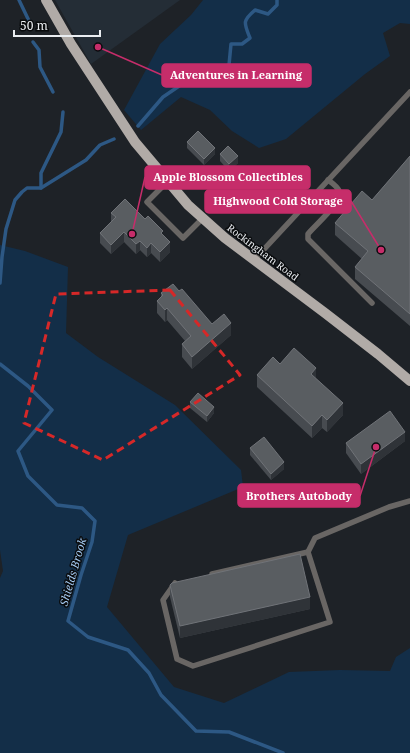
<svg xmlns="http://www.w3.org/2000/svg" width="410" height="753" font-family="'Noto Serif',serif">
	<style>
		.built { fill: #242d36 }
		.green { fill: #132e48 }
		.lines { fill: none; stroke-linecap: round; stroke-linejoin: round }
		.stream { stroke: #2d5884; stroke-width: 3.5 }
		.lane { stroke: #696664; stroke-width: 5.5 }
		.primary { stroke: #b1aba7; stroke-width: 10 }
		.wall { fill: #474b50 }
		.shaded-wall { fill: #2f3338 }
		.building { fill: #595d61; stroke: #707378 }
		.marked { fill: none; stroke: #d62828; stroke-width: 3; stroke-dasharray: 8 5; stroke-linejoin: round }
		.labels { text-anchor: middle; stroke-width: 3; stroke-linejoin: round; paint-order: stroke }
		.street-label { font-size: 10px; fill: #eaedf1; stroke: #090b0d }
		.water-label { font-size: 11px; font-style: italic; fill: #a5cbf3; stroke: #090b0d }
		.leader { fill: none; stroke: #c62d6a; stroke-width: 1.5 }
		.callout-dot { fill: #c62d6a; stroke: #090b0d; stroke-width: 1.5 }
		.callout { fill: #c62d6a; stroke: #c62d6a; stroke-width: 1.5 }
		.callout-label { font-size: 11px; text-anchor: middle; font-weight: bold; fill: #fff }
	</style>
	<rect width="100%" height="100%" fill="#1e2227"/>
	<!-- built -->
	<path class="built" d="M55,0H180L91,64Z"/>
	<!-- green -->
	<g class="green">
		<path d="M203,0H410V24L400,23L383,33L390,56L365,74L286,139L259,148L232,131L210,110L181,97L141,130L124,110L160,44L191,15Z"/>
		<path d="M0,245L25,251L68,267L66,333L98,357L175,405L241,470L243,487L128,535L107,607L174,687L224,703L289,672L340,670L390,671L396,657L410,648V753H0V578L3,571L0,550Z"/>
	</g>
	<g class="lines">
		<!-- stream -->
		<g class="stream">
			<path d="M19,0L30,23"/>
			<path d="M33,42L39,50L40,67L53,92"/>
			<path d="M138,126L163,97L191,78L204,80L214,78L218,68L229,65L231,44H242L250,38C244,23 242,21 255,10L268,14L277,5V0"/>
			<path d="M41,188V173L61,132L63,112"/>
			<path d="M0,283L2,257L6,229L15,200L22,192L27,188H41L86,160L100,145L114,139"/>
			<path d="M0,364L28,386L52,410L18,451L28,476L57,505L82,508L95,521L92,542L81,575L68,621L88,637L128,650L149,673L161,695L196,731L229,732L283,753"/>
		</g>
		<!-- lane -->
		<g class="lane">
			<path d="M328,180C332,183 338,187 339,191C343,202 315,225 308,234V239L372,303"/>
			<path d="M167,182L147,202L183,238L202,219"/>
			<path d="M254,260L410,92"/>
			<path d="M212,574L308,552"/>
			<path d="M175,583L163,600L177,659L193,666L330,622L308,552L315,538L389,507L410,501"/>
		</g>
		<!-- primary -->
		<path class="primary" d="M46,0L71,44L135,142L188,205L225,238L325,313L378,354L410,381"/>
	</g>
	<!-- wall -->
	<g class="wall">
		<path d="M187,142L215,154L204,165L187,148Z"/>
		<path d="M220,154L238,163L229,171L220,161Z"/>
		<path d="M410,156V326L355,279V267L362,259L335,235V223L372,200Z"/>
		<path d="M111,213L145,219L163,235L170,252L160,262L151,253L147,257L140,250L136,254L124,242L111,254L100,243V233L111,222Z"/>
		<path d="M179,291L212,324L231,335L192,369L182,357V344L185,341L167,320L165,322L157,313V301L161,297V293Z"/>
		<path d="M280,364L316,379L343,415L327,432L322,428L312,438L257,387V375Z"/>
		<path d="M190,402L214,413L207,422L190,408Z"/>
		<path d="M405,441L361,474L346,453V443Z"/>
		<path d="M250,448L284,469L271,480L250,455Z"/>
		<path d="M170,585L310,609L180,638L170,597Z"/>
	</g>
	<!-- shaded-wall -->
	<g class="shaded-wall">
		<path d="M215,148V154L204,165V159Z"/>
		<path d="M238,156V163L229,171V164Z"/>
		<path d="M124,232V242L111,254V245Z"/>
		<path d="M140,241V250L136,254V244Z"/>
		<path d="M170,242V252L160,262V252Z"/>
		<path d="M151,243V253L147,257V248Z"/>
		<path d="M167,308V320L165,322V310Z"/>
		<path d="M231,323V335L192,369V357Z"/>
		<path d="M316,368V380L311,374Z"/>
		<path d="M343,403V415L327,432V420Z"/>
		<path d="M214,407V413L207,422V416Z"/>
		<path d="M322,415V428L312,438V426Z"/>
		<path d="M405,432V441L361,474V464Z"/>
		<path d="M284,462V469L271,480V474Z"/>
		<path d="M310,597V609L180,638V626Z"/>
	</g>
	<!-- building -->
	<g class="building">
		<path d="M198,131L215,148L204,159L187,142Z"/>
		<path d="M228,146L238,156L229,164L220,154Z"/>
		<path d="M410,156V314L355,267L368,251L335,223L362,191L372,200Z"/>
		<path d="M125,199L145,219L148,216L163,231L161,233L170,242L160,252L151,243L147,248L140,241L136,244L124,232L111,245L100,233L116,217L111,213Z"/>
		<path d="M173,284L179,291L182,289L212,324L224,314L231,323L192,357L182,344L191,336L167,308L165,310L157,301L163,295L161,293Z"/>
		<path d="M294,348L316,368L311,374L343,403L327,420L322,415L312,426L257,375L273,357L280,364Z"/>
		<path d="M198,393L214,407L207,416L190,402Z"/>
		<path d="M390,411L405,432L361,464L346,443Z"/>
		<path d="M264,437L284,462L271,474L250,448Z"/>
		<path d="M300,554L310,597L180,626L170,585L172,583Z"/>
	</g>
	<!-- marked area -->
	<path class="marked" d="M170,290L240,375L103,460L24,423L56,294Z"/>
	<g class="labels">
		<!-- street labels -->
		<g class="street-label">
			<text transform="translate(263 252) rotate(37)" y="4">Rockingham Road</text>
		</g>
		<!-- water labels -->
		<g class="water-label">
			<text transform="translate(73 572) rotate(-74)" y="4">Shields Brook</text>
		</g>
	</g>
	<!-- callouts -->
	<path class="leader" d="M98 47L162 75M132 234L145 177M381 250L351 201M376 447L360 496"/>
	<g class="callout-dot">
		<circle cx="98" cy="47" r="4"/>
		<circle cx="132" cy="234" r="4"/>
		<circle cx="381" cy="250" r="4"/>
		<circle cx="376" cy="447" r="4"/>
	</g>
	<g class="callout">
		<rect x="162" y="64" width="149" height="23" rx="4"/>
		<rect x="145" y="166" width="165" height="23" rx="4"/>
		<rect x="205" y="190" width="146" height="23" rx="4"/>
		<rect x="238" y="484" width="122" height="23" rx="4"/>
	</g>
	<g class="callout-label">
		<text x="236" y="79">Adventures in Learning</text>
		<text x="228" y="181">Apple Blossom Collectibles</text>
		<text x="278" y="205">Highwood Cold Storage</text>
		<text x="299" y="500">Brothers Autobody</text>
	</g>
	<!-- scale -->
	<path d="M14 30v6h86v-6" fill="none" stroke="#eaedf1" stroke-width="2"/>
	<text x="20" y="30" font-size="12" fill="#eaedf1" stroke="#090b0d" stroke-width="3" paint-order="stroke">50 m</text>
</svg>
